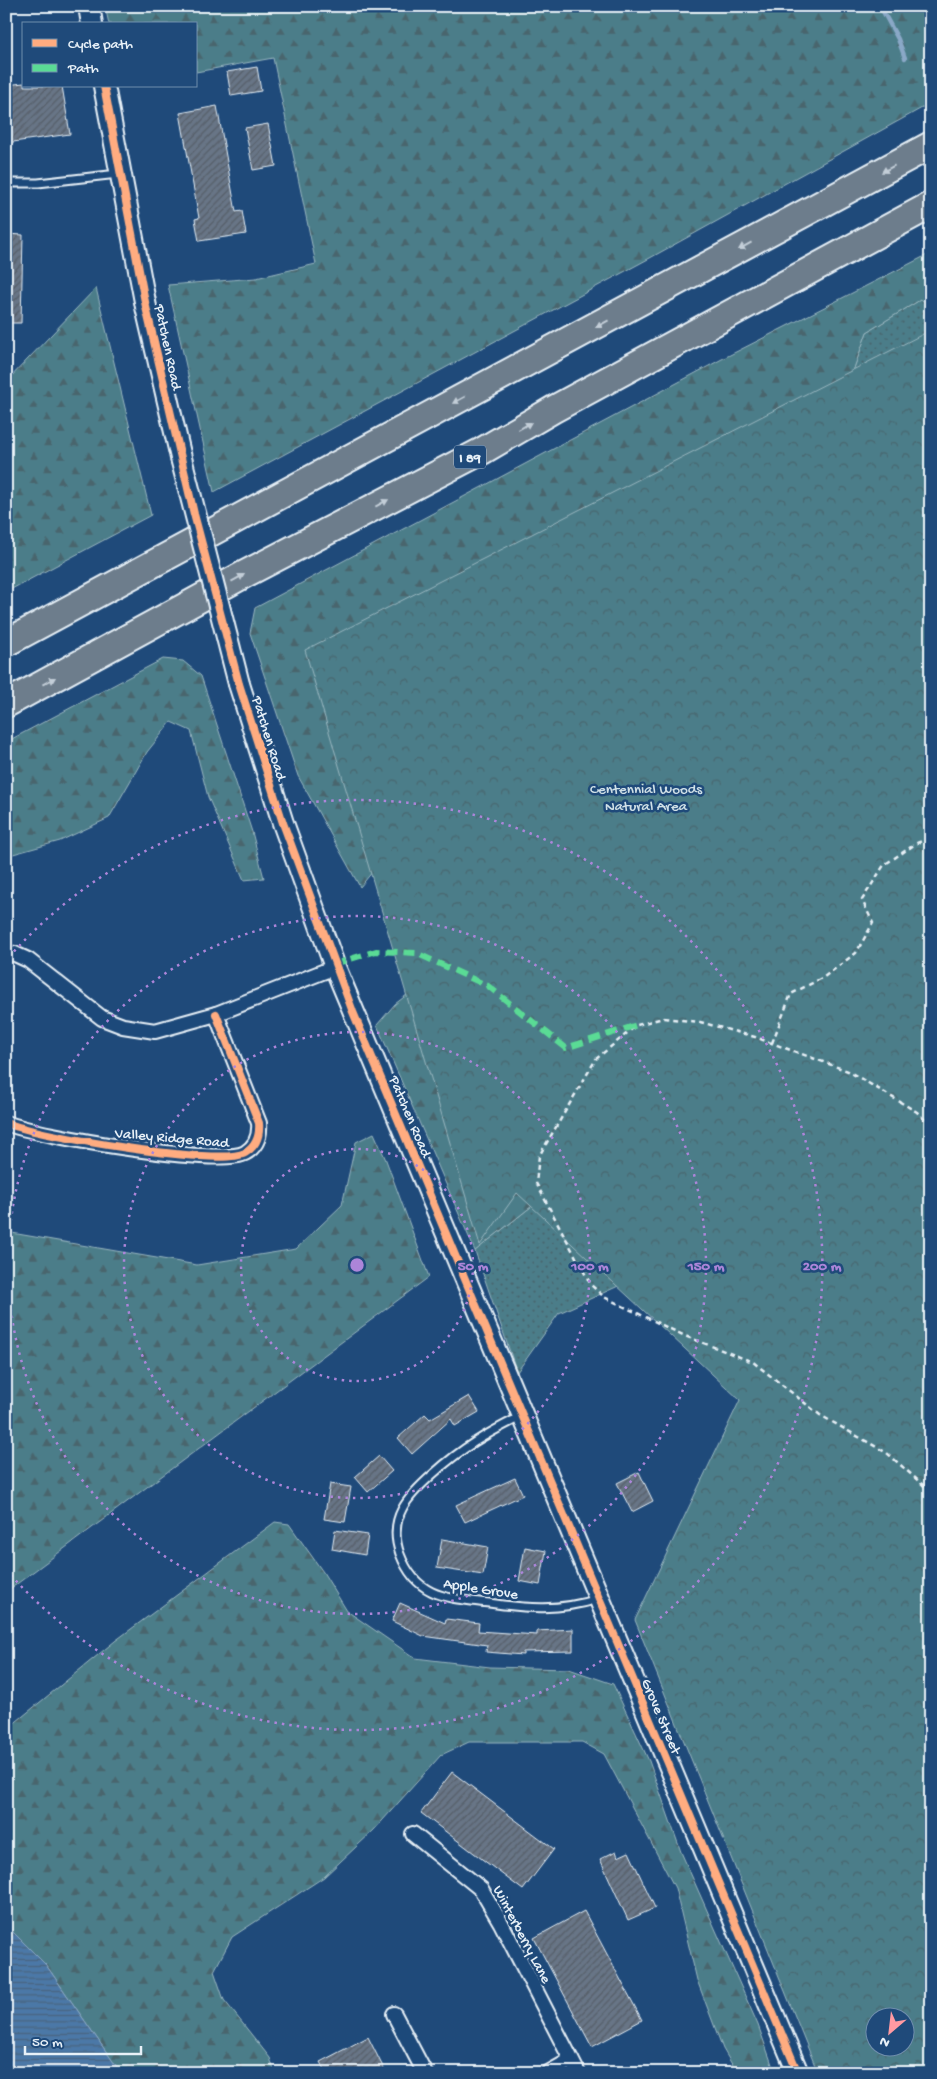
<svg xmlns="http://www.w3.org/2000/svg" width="937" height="2079" font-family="'Gochi Hand',sans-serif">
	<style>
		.grass { fill: url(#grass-dots); stroke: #9ab7c0 }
		.forest { fill: url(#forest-firs); stroke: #9ab7c0 }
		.park { fill: url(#park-crowns); stroke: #9ab7c0; fill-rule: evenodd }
		.water { fill: url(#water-rules); stroke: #8aa8c7 }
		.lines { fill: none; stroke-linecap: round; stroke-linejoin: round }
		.stream { stroke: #8aa8c7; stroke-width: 4.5 }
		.building { fill: url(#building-hatch); stroke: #e8f1f8 }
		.lane-casing { stroke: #e8f1f8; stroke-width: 11 }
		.street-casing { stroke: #e8f1f8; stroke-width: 18 }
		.secondary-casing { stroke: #e8f1f8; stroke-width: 24 }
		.highway-casing { stroke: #e8f1f8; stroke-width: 30 }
		.path { stroke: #e8f1f8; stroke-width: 2.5; stroke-dasharray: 5 4; stroke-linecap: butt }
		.lane { stroke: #1f4a7a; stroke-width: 7 }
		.street { stroke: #1f4a7a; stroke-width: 14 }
		.secondary { stroke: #1f4a7a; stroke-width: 20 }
		.highway { stroke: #6d7d8c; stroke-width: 26 }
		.secondary-bridge-casing { stroke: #e8f1f8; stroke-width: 24; stroke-linecap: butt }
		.secondary-bridge { stroke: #1f4a7a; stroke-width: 20 }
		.quiet { stroke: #5adb95; stroke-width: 6; stroke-dasharray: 12 6; stroke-linecap: butt }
		.cycleway-casing { stroke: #1f4a7a; stroke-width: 11 }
		.cycleway { stroke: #ffac80; stroke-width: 8 }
		.oneway { fill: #c3ced8 }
		.ring { fill: none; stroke: #ac85d9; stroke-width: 2.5; stroke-dasharray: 2.5 5 }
		.labels { text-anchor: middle; stroke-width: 5; stroke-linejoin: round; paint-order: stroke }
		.shield { fill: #1f4a7a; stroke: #acbfd2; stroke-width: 1 }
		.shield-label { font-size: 14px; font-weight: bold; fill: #e8f1f8 }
		.street-label { font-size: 15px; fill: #e8f1f8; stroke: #1f4a7a }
		.park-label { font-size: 15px; fill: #d0e0e7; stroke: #1f4a7a }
		.centre { fill: #ac85d9; stroke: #1f4a7a; stroke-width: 2.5 }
		.ring-label { font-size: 15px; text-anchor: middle; font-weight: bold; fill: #ac85d9; stroke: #1f4a7a; stroke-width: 5; stroke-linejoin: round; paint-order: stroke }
	</style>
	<defs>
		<pattern id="grass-dots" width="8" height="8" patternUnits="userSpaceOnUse" patternTransform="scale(1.25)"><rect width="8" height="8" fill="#4b7d89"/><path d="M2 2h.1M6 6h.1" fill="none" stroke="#49656d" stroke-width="1.8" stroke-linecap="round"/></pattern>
		<pattern id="forest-firs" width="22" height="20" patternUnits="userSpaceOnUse" patternTransform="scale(1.25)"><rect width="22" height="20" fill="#4b7d89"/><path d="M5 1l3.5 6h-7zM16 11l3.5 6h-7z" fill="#49656d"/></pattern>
		<pattern id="park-crowns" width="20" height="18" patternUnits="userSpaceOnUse" patternTransform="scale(1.25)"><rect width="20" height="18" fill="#4b7d89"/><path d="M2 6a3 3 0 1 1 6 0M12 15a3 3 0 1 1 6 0" fill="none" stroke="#49656d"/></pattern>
		<pattern id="water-rules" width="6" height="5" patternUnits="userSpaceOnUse" patternTransform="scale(1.25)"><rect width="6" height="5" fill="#4c78a7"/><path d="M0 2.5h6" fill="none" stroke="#49627d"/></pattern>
		<pattern id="building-hatch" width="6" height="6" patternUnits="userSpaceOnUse" patternTransform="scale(1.25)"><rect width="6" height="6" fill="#677586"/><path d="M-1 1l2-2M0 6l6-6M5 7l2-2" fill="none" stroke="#565e68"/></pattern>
	</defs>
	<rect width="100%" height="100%" fill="#1f4a7a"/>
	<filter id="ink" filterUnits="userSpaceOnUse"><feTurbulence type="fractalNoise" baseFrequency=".02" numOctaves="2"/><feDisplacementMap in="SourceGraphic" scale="10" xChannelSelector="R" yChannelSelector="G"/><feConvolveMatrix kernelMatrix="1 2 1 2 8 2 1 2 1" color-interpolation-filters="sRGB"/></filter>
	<g filter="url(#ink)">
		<!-- grass -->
		<g class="grass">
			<path d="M920,300L931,303V482L849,382L867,332Z"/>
			<path d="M768,1020L931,1144L559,1313L517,1372L475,1251Z"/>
		</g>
		<!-- forest -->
		<g class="forest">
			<path d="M105,6H931V103L650,258L214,492L168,285L256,278L316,264L273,58L196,72V24H109Z"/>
			<path d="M931,253V303L920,300L867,332L849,382L768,1020L475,1251L377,1025L395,1004L416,988L417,817L360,887L298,776L250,633L255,608L722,359Z"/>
			<path d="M96,288L151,515L6,592V382Z"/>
			<path d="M163,659L183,661L201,676L252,832L264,878L244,880L208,797L191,731L171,722L147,752L109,818L60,841L6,856V742Z"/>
			<path d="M374,1133L386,1160L429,1277L6,1592V1232L197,1265L296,1249L342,1205L356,1142Z"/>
			<path d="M275,1522L289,1524L323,1572L347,1611L415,1658L490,1667L569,1669L613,1684L649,1761L681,1852L758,2025L775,2073H737L723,2049L697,1980L675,1888L604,1754L582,1742H469L441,1755L374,1830L324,1877L232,1937L214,1971L224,2000L270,2058L275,2073H121L46,1965L6,1925V1730L115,1641Z"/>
		</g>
		<!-- park -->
		<path class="park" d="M931,330V2073H818L635,1620L740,1400L517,1193L480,1245L305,650ZM874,2016H904V2046H874Z"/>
		<!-- water -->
		<path class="water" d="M6,1925L46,1965L121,2073H6Z"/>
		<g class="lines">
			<!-- stream -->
			<g class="stream">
				<path d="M880,6L898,39L905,58"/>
				<path d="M929,315L931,319"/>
			</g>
		</g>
		<!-- building -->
		<g class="building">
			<path d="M257,67L261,91L231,96L227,72Z"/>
			<path d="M24,83V86H62L70,134L6,143V85Z"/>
			<path d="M217,106L236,212L242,211L246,234L199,241L195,219L199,218L180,113Z"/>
			<path d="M268,124L276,166L253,170L245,128Z"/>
			<path d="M6,234L23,235L21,323H6Z"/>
			<path d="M469,1396L479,1412L455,1426L451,1419L412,1454L398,1438L425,1414L430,1419Z"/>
			<path d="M379,1456L392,1471L368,1492L355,1477Z"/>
			<path d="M639,1472L653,1501L632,1512L617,1483Z"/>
			<path d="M515,1478L523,1495L465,1522L456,1505Z"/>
			<path d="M330,1484L351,1487L345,1522L324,1519Z"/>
			<path d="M335,1530L368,1535L365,1555L332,1549Z"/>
			<path d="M442,1539L488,1547L483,1575L437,1568Z"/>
			<path d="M525,1547L546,1551L540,1585L519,1581Z"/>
			<path d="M400,1603L445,1623L446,1619L479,1623L478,1631L537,1635V1631L573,1629V1651L523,1652V1655L486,1652L487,1645L423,1636L392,1621Z"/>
			<path d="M452,1772L554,1849L523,1890L421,1813Z"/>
			<path d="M616,1851L618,1857L629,1852L655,1908L628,1920L600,1859Z"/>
			<path d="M584,1911L642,2020L592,2047L534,1938Z"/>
			<path d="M368,2037L386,2073H326L320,2062Z"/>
		</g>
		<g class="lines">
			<!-- lane casing -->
			<g class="lane-casing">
				<g id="lane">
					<path d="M6,183H38L118,174"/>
					<path d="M522,1416C486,1434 463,1447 433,1474C408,1496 387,1518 400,1554C417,1599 449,1598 489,1603C530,1609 558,1611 598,1599"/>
				</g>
			</g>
			<!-- street casing -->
			<g class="street-casing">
				<g id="street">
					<path d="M6,953L15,954L28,960L102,1018L123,1026L155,1031L216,1014L335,967"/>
					<path d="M6,1123C38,1136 220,1167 245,1153C257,1146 260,1135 259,1123L216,1014"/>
					<path d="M413,1834L481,1889L501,1923L578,2073"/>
					<path d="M394,2014L425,2073"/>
					<path d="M548,2073L571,2060"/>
				</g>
			</g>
			<!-- secondary casing -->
			<g class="secondary-casing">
				<g id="secondary">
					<path d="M89,6L92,24"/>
					<path d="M104,86L146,307L181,458"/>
					<path d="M239,684L283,823L335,967L798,2073"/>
				</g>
			</g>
			<!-- highway casing -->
			<g class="highway-casing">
				<g id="highway">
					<path d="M6,643L931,145"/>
					<path d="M6,704L245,574L482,451L554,409L931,205"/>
				</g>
			</g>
			<!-- path -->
			<g class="path">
				<path d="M772,1043L791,994L824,977L856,953L873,923L862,900L884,865L917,843L931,837"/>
				<path d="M931,1126L917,1112L848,1071L755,1037L700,1022L663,1018L637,1025L596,1059L539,1156L536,1183L591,1285L604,1297L685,1336L753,1362L820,1415L887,1453L931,1492"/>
			</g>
			<!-- lane -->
			<use href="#lane" class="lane"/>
			<!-- street -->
			<use href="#street" class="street"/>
			<!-- secondary -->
			<use href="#secondary" class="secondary"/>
			<!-- highway -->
			<use href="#highway" class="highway"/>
			<!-- secondary-bridge casing -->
			<g class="secondary-bridge-casing">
				<path id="secondary-bridge" d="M181,458L239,684"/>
			</g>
			<!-- secondary-bridge -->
			<use href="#secondary-bridge" class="secondary-bridge"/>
			<!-- quiet -->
			<path class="quiet" d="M335,967L341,962L376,951L416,953L488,986L566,1048L637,1025"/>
			<!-- cycleway casing -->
			<g class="cycleway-casing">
				<g id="cycleway">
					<path d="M104,86L146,307L194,514L239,684L283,823L353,1012L798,2073"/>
					<path d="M6,1123C38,1136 220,1167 245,1153C257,1146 260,1135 259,1123L216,1014"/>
				</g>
			</g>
			<!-- cycleway -->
			<use href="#cycleway" class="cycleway"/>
		</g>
		<!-- one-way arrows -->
		<defs><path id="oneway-solid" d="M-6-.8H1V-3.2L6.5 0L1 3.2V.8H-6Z" transform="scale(1.25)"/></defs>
		<g class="oneway">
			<use href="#oneway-solid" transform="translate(888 169) rotate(152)"/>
			<use href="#oneway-solid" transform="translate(745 246) rotate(151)"/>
			<use href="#oneway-solid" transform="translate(602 324) rotate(151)"/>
			<use href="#oneway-solid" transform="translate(459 400) rotate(152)"/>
			<use href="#oneway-solid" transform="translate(525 426) rotate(-30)"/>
			<use href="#oneway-solid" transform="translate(382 503) rotate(-28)"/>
			<use href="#oneway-solid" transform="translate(238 578) rotate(-29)"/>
			<use href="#oneway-solid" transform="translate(49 681) rotate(-29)"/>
		</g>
	</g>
	<!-- distance rings -->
	<g class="ring">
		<circle cx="357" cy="1265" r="116"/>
		<circle cx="357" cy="1265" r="233"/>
		<circle cx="357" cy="1265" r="349"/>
		<path d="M9 957A465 465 0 1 1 9 1573"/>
	</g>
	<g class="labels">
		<!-- shield labels -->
		<rect class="shield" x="454" y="445.5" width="32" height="23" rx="4"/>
		<g class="shield-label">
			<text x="470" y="462">I 89</text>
		</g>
		<!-- street labels -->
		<g class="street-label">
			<text transform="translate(169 347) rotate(78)" y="5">Patchen Road</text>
			<text transform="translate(270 738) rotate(73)" y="5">Patchen Road</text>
			<text transform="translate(411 1116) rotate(67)" y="5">Patchen Road</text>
			<text transform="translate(172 1137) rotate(5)" y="5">Valley Ridge Road</text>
			<text transform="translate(481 1588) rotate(9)" y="5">Apple Grove</text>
			<text transform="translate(662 1716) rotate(67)" y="5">Grove Street</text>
			<text transform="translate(523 1934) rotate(62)" y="5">Winterberry Lane</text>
		</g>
		<!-- park labels -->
		<g class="park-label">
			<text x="646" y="793">Centennial Woods<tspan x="646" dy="17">Natural Area</tspan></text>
		</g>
	</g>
	<circle cx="357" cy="1265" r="8" class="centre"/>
	<g class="ring-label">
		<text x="473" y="1270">50 m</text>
		<text x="590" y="1270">100 m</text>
		<text x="706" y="1270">150 m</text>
		<text x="822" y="1270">200 m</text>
	</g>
	<!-- margin -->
	<rect width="937" height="2079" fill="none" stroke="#1f4a7a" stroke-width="25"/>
	<rect x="12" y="12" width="912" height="2054" fill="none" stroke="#e8f1f8" stroke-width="2" filter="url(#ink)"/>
	<!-- legend -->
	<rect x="22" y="22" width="175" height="65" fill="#1f4a7a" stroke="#6f8dac"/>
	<rect x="32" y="39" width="25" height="8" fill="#ffac80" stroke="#6f8dac"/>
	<text x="68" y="48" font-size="15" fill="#e8f1f8">Cycle path</text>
	<rect x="32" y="64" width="25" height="8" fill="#5adb95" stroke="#6f8dac"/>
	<text x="68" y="72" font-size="15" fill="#e8f1f8">Path</text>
	<!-- north arrow -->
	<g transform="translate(890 2032) rotate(208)"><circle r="24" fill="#1f4a7a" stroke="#6f8dac"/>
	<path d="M0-4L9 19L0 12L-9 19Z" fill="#ff9aa2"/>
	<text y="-8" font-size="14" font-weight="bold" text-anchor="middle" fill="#e8f1f8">N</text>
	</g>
	<!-- scale -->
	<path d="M25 2046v8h116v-8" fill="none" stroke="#e8f1f8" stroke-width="2.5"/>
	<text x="32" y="2046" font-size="15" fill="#e8f1f8" stroke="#1f4a7a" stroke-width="4" paint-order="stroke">50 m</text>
</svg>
